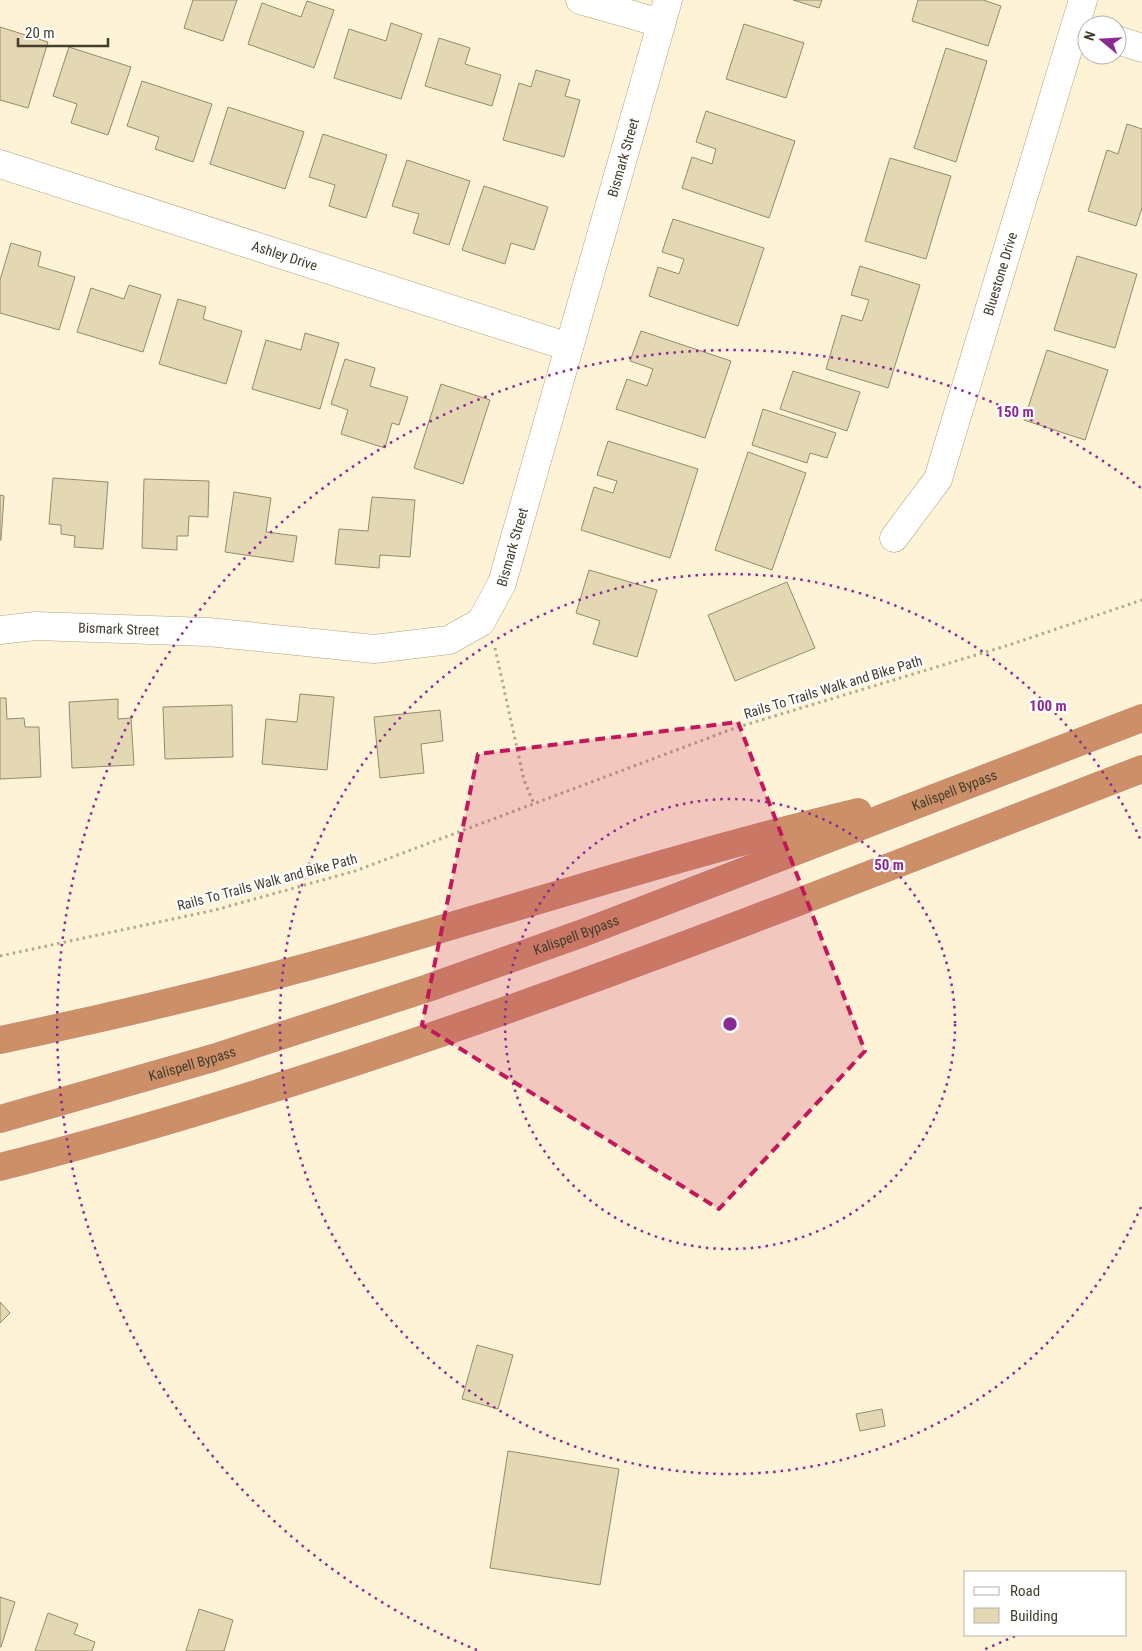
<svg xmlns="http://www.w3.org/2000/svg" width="1142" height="1651" font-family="'Roboto Condensed',sans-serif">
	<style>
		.building { fill: #e4d7b3; stroke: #978a69 }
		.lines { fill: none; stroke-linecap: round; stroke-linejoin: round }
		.minor-casing { stroke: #b0a381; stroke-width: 29 }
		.highway-casing { stroke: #fff; stroke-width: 29 }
		.path { stroke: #b1a991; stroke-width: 3; stroke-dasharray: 2.5 4; stroke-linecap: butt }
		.minor { stroke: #fff; stroke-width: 28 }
		.highway { stroke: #cd8f68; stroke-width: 28 }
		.marked { fill: #c2185b; fill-opacity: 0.2; stroke: #c2185b; stroke-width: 4; stroke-dasharray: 10 6; stroke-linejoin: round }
		.ring { fill: none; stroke: #8b2a93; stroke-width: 2.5; stroke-dasharray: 2.5 5 }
		.labels { text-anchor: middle; stroke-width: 4.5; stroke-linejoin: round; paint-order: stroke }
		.street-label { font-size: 14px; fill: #423d2e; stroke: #fff }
		.centre { fill: #8b2a93; stroke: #fff; stroke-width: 2.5 }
		.ring-label { font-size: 15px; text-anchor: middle; font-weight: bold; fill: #8b2a93; stroke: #fff; stroke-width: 4.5; stroke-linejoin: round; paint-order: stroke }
	</style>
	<rect width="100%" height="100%" fill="#fef3d6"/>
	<!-- building -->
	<g class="building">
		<path d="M193,0H237L223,41L184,28Z"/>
		<path d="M793,0H822L819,8Z"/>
		<path d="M918,0H983L1001,6L988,46L912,21Z"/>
		<path d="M307,1L334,10L314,68L248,44L262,3L301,17Z"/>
		<path d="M391,23L422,34L401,99L334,78L349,29L386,41Z"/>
		<path d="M744,24L804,43L786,98L726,79Z"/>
		<path d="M0,27L48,42L28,108L0,100Z"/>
		<path d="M439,38L470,48L465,64L501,75L492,106L425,86Z"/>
		<path d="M69,47L131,67L108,135L71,123L77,104L53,96Z"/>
		<path d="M946,48L987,61L956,162L914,148Z"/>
		<path d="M536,70L570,80L565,96L580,100L564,157L503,140L519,83L531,87Z"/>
		<path d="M142,81L212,104L193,162L155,149L159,137L127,126Z"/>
		<path d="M228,107L304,132L285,189L210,164Z"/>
		<path d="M706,111L795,141L769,218L682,188L692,157L712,164L716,149L696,142Z"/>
		<path d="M1127,124L1142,129V208L1136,226L1088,211L1107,150L1118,154Z"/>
		<path d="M323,134L387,155L366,218L329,206L335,185L309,177Z"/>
		<path d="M890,158L951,176L926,259L865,241Z"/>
		<path d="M407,160L470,181L449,245L413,233L419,214L392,206Z"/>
		<path d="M484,186L548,207L534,250L511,243L505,264L462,250Z"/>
		<path d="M673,219L764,248L738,326L649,296L658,267L679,274L684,259L662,252Z"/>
		<path d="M11,243L41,252L38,266L75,277L59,330L0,313V280Z"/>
		<path d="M1077,256L1137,274L1115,348L1054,330Z"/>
		<path d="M860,266L920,285L888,388L826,369L842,315L862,321L869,300L851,295Z"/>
		<path d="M129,285L161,295L143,352L77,332L91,288L124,299Z"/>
		<path d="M178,299L206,307L203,319L242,331L226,384L159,364Z"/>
		<path d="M641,331L731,361L705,438L616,409L627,379L647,386L653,369L630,361Z"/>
		<path d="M305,333L339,343L320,409L252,389L266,340L301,350Z"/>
		<path d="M1047,350L1108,370L1085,440L1024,420Z"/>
		<path d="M345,359L375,368L370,386L408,397L399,425L392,423L385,448L341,434L348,410L331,404Z"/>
		<path d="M793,371L860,392L847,431L780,409Z"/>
		<path d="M441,384L490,400L463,484L414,468Z"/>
		<path d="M763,409L836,433L827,458L810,453L807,463L752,445Z"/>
		<path d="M608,441L698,469L670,558L581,530L594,487L613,493L617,481L597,475Z"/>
		<path d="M748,452L806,473L772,570L715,550Z"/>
		<path d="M53,478L108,482L103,549L74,547L75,536L61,534V525L49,524Z"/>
		<path d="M144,479L209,481L208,517L189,516L188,536H177V550L142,548Z"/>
		<path d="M234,492L271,498L266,532L297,536L293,562L225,552Z"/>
		<path d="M0,495L4,496L1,540H0Z"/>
		<path d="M372,497L415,500L410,557L380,555L379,568L335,564L339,529L368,531Z"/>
		<path d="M589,570L657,590L637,657L593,644L600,621L576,613Z"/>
		<path d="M787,582L815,648L735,681L708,615Z"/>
		<path d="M300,694L334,697L327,770L262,764L266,719L297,722Z"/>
		<path d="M0,698H6L7,719L24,718L25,727H39L41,777L0,779Z"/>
		<path d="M118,699V719L131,718L134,765L72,768L69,702Z"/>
		<path d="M232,705L233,757L165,759L163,707Z"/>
		<path d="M440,710L443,741L421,744L424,773L380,778L374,717Z"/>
		<path d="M0,1302L10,1313L0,1323Z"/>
		<path d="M477,1345L513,1355L498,1409L462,1399Z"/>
		<path d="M882,1409L885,1426L860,1431L856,1414Z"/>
		<path d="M508,1451L619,1469L600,1585L490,1568Z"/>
		<path d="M0,1597L15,1602L1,1647H0Z"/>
		<path d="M199,1609L233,1620L224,1651H186Z"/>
		<path d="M48,1613L78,1624L74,1634L95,1642L92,1651H35Z"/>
	</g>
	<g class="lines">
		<!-- minor casing -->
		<g class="minor-casing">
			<g id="minor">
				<path d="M580,0L661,23"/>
				<path d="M1117,40L1142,48"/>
				<path id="s1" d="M0,164L569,347"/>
				<path id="s2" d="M894,538L938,479L1083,0"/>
				<path id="s3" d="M0,630L36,626L208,632L374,649L449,640L481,622L502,583L668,0"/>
			</g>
		</g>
		<!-- highway casing -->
		<g class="highway-casing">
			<g id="highway">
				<path d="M0,1040C125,1014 249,984 372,949C534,903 694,851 858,812"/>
				<path id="s4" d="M0,1119L213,1058L428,988L583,933L1142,718"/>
				<path d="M0,1167C391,1067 766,914 1142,769"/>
			</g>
		</g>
		<!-- path -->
		<g class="path">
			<path d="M495,648L524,780L534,804"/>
			<path d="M0,956L215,910L355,871L735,728L1009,645L1142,600"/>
		</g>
		<!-- minor -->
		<use href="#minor" class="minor"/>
		<!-- highway -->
		<use href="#highway" class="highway"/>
	</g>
	<!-- marked area -->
	<path class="marked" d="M738,722L865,1051L719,1209L422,1025L478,754Z"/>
	<!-- distance rings -->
	<g class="ring">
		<circle cx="730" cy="1024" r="225"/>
		<path d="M1141 1207A450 450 0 1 1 1141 841"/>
		<path d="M1015 1636A675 675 0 0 1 983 1650M477 1650A675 675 0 1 1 1141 488"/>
	</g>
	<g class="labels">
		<!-- street labels -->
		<g class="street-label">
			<text dy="5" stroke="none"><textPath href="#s3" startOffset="974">Bismark Street</textPath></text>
			<text dy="5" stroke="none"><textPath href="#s1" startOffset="299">Ashley Drive</textPath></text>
			<text dy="5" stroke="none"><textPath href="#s2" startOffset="288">Bluestone Drive</textPath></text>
			<text dy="5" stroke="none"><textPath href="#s3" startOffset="569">Bismark Street</textPath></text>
			<text dy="5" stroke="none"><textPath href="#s3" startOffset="119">Bismark Street</textPath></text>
			<text transform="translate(833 687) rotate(-17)" y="5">Rails To Trails Walk and Bike Path</text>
			<text dy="5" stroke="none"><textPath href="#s4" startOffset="1010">Kalispell Bypass</textPath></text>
			<text transform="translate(267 882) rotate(-15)" y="5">Rails To Trails Walk and Bike Path</text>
			<text dy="5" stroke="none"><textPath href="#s4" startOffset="605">Kalispell Bypass</textPath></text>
			<text dy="5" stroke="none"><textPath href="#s4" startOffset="200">Kalispell Bypass</textPath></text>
		</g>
	</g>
	<circle cx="730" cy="1024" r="8" class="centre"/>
	<g class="ring-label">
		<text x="1015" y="417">150 m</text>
		<text x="1048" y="711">100 m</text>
		<text x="889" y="870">50 m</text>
	</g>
	<!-- legend -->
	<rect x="964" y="1571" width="162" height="65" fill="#ffffff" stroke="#b3b1ab"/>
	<rect x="974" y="1587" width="25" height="8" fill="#ffffff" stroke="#b3b1ab"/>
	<text x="1010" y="1596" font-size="15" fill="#423d2e">Road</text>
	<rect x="974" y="1608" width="25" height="15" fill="#e4d7b3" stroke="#b3b1ab"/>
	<text x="1010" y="1621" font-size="15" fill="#423d2e">Building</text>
	<!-- north arrow -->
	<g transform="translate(1102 40) rotate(288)"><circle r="24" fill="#ffffff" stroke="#b3b1ab"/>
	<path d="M0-4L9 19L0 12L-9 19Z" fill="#8b2a93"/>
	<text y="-8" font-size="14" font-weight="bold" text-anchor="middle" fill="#423d2e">N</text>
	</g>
	<!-- scale -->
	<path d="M18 38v8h90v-8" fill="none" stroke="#423d2e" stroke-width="2.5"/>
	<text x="25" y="38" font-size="15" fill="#423d2e" stroke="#ffffff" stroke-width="4" paint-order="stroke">20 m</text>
</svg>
